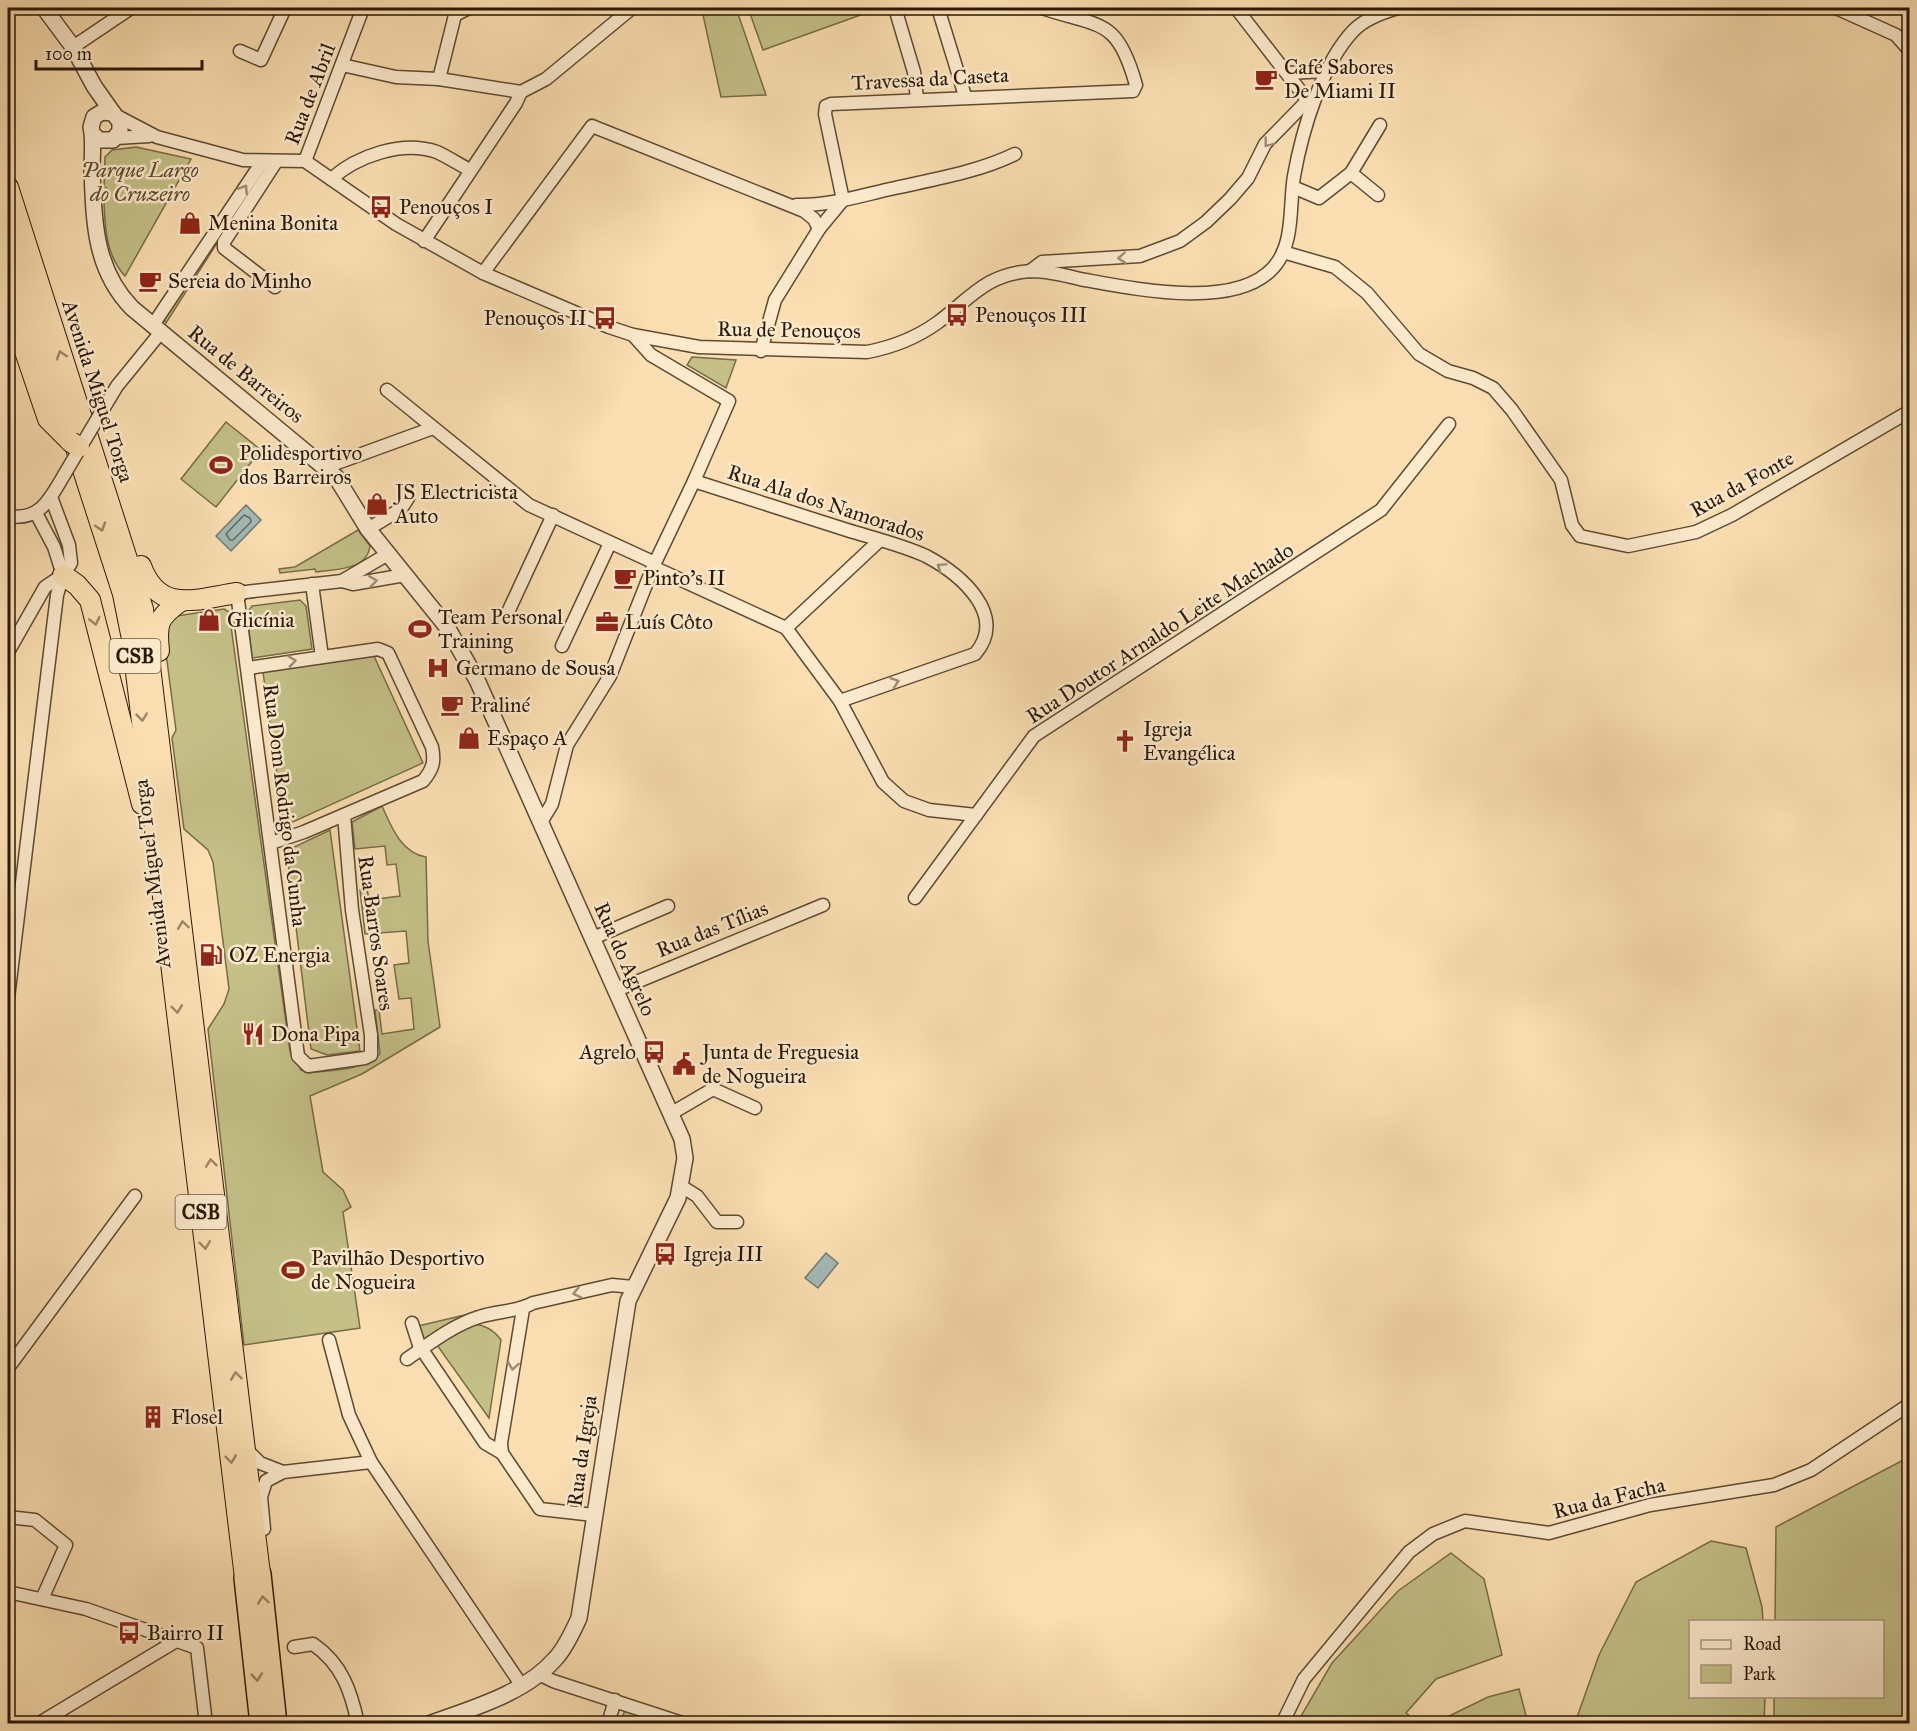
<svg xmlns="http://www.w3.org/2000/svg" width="1917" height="1731" font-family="'IM FELL Great Primer',serif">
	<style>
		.green { fill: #c4c088; stroke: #776c48; stroke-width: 1.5 }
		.water { fill: #a2bab6; stroke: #727970; stroke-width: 1.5 }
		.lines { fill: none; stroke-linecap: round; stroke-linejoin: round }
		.shore { stroke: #66695f; stroke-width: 1.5 }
		.minor-casing { stroke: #5e4a32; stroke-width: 15 }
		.tertiary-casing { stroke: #5e4a32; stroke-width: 18 }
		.trunk-casing { stroke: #2a1808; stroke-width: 22 }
		.motorway-casing { stroke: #2a1808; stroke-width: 24 }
		.minor { stroke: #fceacd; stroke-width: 12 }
		.tertiary { stroke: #fceacd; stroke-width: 15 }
		.trunk { stroke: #fbdfb2; stroke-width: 20 }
		.motorway { stroke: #fbdfb2; stroke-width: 21 }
		.minor-bridge-casing { stroke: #5e4a32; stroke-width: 15; stroke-linecap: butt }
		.trunk-bridge-casing { stroke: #2a1808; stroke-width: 22; stroke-linecap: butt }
		.minor-bridge { stroke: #fceacd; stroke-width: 12 }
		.trunk-bridge { stroke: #fbdfb2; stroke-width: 20 }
		.oneway { stroke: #9e8c74 }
		.oneway2 { stroke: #9d8566 }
		.labels { text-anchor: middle; stroke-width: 5; stroke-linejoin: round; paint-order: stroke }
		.shield { fill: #fceacd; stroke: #695743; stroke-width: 1.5 }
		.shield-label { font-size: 20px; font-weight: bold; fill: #2a1808 }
		.poi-label { font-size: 21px; fill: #2a1808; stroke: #fceacd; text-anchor: start }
		.street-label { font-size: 21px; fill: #2a1808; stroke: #fceacd }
		.park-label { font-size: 21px; font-style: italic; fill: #584a2e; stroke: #fceacd }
	</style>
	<rect width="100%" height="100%" fill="#fbdfb2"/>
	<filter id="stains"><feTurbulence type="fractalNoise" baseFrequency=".00333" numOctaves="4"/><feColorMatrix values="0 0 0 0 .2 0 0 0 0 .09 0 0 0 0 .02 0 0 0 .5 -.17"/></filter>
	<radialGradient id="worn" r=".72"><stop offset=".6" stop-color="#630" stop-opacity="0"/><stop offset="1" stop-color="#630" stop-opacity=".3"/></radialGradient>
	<!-- green -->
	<g class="green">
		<path d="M727,8H736L766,95L721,97L703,15Z"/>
		<path d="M748,8H868L869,12L763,50Z"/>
		<path d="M136,147L191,159L125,276C107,257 105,230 104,204L108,199V190L104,186L105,157L112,150Z"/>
		<path d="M255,182H256L166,323L164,319Z"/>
		<path d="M692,357L736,360L726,388L687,365Z"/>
		<path d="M226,422L261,450L216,507L181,479Z"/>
		<path d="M358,530L370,546C367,571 335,569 316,572L315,569L280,573L279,569L295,567Z"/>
		<path d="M300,600L306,606L312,649L252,658L247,613L252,606Z"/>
		<path d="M224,609L229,612L290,1051L301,1070L308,1073C331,1070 362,1071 380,1054L375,1010H379L382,1034L414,1029L411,998L399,999L394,965L409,963L406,931L365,934L360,890L367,888L369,900L400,896L396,864L387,865L385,846L355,849L352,822L382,806C391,826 401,853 426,857L428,941L440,1027L362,1074L310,1096L323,1172L343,1190L351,1207L343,1212L360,1328L244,1345L208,1029L224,1004L229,989L213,862L208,850L184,829L172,738L176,730L164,638L166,628L176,616Z"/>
		<path d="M374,656L423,763L284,826L263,672Z"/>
		<path d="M330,830L360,1051L327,1055L311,1049L287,854L290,849Z"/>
		<path d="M473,1313L425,1341L421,1340L418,1326Z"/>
		<path d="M473,1324C485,1325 494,1330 501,1340L489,1418L437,1345Z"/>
		<path d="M1909,1457V1723H1774V1697L1882,1696V1622L1775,1621L1776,1527Z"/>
		<path d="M1711,1541L1746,1548L1762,1607L1763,1621L1690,1622V1696L1765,1697L1764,1723H1575L1599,1655L1636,1582Z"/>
		<path d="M1451,1553L1484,1579L1502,1655L1436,1679L1406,1713L1419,1723H1297L1332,1663L1398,1591Z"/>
		<path d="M1519,1689L1528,1723H1435L1488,1697Z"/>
		<path d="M626,1707L673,1724H620Z"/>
	</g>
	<!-- water -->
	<g class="water">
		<path d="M246,505L261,520L231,551L216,536Z"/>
		<path d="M826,1253L838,1263L818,1288L805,1278Z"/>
	</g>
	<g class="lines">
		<!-- shore -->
		<path class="shore" d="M244,515L250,518L251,522L233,540H230L226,534Z"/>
		<!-- minor casing -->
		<g class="minor-casing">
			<g id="minor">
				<path d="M895,8L914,72L917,99"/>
				<path d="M938,8L965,96"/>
				<path d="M1236,8L1312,106"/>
				<path d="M1836,8L1896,35L1910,51"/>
				<path d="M73,47L131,8"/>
				<path d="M240,51L261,60L285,8"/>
				<path d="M342,65L396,77L439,79L521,92"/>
				<path d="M1288,73L1327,71"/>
				<path d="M439,79L455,15L469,8"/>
				<path d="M115,115L157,137L243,160L305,161L396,224L483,273L609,327L633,335L699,347L867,352C893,347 916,338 937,323C970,299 985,274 1031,271C1048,271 1064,275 1080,279C1131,288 1234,311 1273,268C1295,244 1289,205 1294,176C1302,131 1322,63 1354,30C1365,19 1384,12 1398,8"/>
				<path d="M116,138L149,136"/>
				<path d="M305,161L363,8"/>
				<path d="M1351,173L1380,125"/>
				<path d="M331,179C357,156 402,140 437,152C448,157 460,165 470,170"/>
				<path d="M1293,187L1319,198L1351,173L1378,195"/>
				<path d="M843,200L825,114L826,106L831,104L1133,91L1136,85C1117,17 1101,28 1042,8"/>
				<path d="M796,205C830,206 862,195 895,188C935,179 978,172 1015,154"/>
				<path d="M424,241L516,103L521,92L546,79L632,8"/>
				<path d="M1283,252L1335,267L1367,293L1419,354L1448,371L1473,378L1493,388L1512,410L1561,480L1572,525L1580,536L1628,546L1696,532L1732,515L1910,411"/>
				<path d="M1030,271L1042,262L1140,256L1180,241L1206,222L1230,199L1248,178L1265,144L1308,100"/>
				<path d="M483,273L592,126L804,211L814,219L819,229"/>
				<path d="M275,287L224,248V242L276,162"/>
				<path d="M153,325L262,162"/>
				<path d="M761,351L775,300L819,229L843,200"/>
				<path d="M387,390L529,505L655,563"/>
				<path d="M99,416L117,386L161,332"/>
				<path d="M326,467L433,428"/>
				<path d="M694,481C745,497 796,514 847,530C873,538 902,545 926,556C960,574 1009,615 975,654L840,701"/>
				<path d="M36,513L54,547L63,575"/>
				<path d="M8,516C40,521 49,500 64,475"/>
				<path d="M368,529L401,509L408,498"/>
				<path d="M653,567L786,628L840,701L883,782L904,801L929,810L976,815"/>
				<path d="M342,581L353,584L405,575"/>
				<path d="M312,584L322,657"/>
				<path d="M509,610L553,515"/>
				<path d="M786,628L879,541"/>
				<path d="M562,646L610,543"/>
				<path d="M8,652L45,587L63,575"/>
				<path d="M248,668L378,649L388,653L432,747C435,762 433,769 423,781L304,832L271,843"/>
				<path d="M344,815L352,910L371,1035V1055L365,1058L308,1066L298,1056L237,593L342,581L388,554"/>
				<path d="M541,822L552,804L567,745L610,676L653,567L694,481L729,401L651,355L633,335"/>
				<path d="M915,898L1034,736L1381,510L1449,424"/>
				<path d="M593,938L668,906"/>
				<path d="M617,990L823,905"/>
				<path d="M8,998L57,595L63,575L71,563L69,545L51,497"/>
				<path d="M672,1113L713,1089L755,1108"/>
				<path d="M681,1186L697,1196L717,1222H737"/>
				<path d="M523,1309L501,1443L502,1453L540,1509L594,1515"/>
				<path d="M412,1323L419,1345L485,1443L502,1453"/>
				<path d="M329,1340L349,1415L371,1462"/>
				<path d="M407,1359C429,1344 453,1325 479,1317C497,1311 517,1312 533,1303L612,1285L633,1287"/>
				<path d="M8,1368L135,1196"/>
				<path d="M244,1447L260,1463L283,1472"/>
				<path d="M8,1517L35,1520L66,1545L42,1599"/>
				<path d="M264,1529L261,1497L266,1481L283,1472L371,1462L522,1686"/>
				<path d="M8,1592L86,1609L197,1648L206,1724"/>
				<path d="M294,1647L313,1644C342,1664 351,1691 358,1724"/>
				<path d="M539,1674L553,1681L685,1724"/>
				<path d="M38,1724L176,1641"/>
				<path d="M608,1724L615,1700"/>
				<path d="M1282,1724L1304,1679L1409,1552L1433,1534L1465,1521L1549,1533L1650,1505L1774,1485L1811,1470L1910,1404"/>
			</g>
		</g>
		<!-- tertiary casing -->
		<g class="tertiary-casing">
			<g id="tertiary">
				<path d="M44,8L73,47L94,86L113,113"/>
				<path d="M92,133L99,140H113L120,131V122L113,113L102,112L94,117L91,127C94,140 92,156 92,169C94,221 94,269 132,308L336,477L368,529L447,627L477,680L682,1139L685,1158L678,1198L628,1301L579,1618C573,1631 566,1647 556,1658C525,1694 472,1708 429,1724"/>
			</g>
		</g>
		<!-- trunk casing -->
		<g class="trunk-casing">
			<g id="trunk">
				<path d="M8,187L143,609L260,1574"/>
				<path d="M8,237L123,594L132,639L245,1578"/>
				<path d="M13,268L11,295L16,325L48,419L71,442"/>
				<path d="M141,566C159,615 196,599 237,593"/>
				<path d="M63,575L77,585L90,600L142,804"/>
				<path d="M159,651C156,623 158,617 181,601"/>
			</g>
		</g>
		<!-- motorway casing -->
		<g class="motorway-casing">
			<g id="motorway">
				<path d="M260,1574L276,1724"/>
				<path d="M245,1578L261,1724"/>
			</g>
		</g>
		<!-- minor -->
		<use href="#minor" class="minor"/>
		<!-- tertiary -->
		<use href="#tertiary" class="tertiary"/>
		<!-- trunk -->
		<use href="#trunk" class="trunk"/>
		<!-- motorway -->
		<use href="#motorway" class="motorway"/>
		<!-- minor-bridge casing -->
		<g class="minor-bridge-casing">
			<path id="minor-bridge" d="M64,475L99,416"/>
		</g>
		<!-- trunk-bridge casing -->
		<g class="trunk-bridge-casing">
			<path id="trunk-bridge" d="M71,442L79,447"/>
		</g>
		<!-- minor-bridge -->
		<use href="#minor-bridge" class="minor-bridge"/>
		<!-- trunk-bridge -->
		<use href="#trunk-bridge" class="trunk-bridge"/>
	</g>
	<!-- one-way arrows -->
	<defs><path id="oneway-chevron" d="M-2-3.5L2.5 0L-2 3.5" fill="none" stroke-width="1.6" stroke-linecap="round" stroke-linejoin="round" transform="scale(1.5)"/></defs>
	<g class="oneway">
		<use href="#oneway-chevron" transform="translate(1268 143) rotate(128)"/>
		<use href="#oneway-chevron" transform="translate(244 189) rotate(-57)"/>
		<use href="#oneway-chevron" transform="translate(1122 258) rotate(176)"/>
		<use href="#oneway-chevron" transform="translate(941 567) rotate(-146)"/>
		<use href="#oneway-chevron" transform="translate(373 581) rotate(-8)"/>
		<use href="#oneway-chevron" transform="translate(292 661) rotate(-8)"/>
		<use href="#oneway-chevron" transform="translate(895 682) rotate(-19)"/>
		<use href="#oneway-chevron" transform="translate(577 1293) rotate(167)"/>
		<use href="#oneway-chevron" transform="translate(513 1366) rotate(99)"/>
	</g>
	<g class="oneway2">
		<use href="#oneway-chevron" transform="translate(61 355) rotate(-108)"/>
		<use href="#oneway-chevron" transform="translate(101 527) rotate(72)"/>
		<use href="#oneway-chevron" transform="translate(95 621) rotate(76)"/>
		<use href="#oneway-chevron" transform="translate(142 717) rotate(84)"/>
		<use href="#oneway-chevron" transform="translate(183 925) rotate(-97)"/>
		<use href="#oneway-chevron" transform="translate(177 1009) rotate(83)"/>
		<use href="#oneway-chevron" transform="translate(211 1163) rotate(-97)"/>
		<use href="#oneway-chevron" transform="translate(205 1245) rotate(83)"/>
		<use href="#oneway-chevron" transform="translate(236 1376) rotate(-97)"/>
		<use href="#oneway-chevron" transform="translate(231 1459) rotate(83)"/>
		<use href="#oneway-chevron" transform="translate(263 1600) rotate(-97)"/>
		<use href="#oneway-chevron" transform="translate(257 1677) rotate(84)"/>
	</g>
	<!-- icons -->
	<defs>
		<g id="cafe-bare" transform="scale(1.8)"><path d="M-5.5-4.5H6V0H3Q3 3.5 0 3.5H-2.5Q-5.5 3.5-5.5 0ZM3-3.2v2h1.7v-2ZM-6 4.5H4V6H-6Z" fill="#8f2418" stroke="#fceacd" stroke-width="2.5" paint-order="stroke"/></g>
		<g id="bus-bare" transform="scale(1.8)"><path d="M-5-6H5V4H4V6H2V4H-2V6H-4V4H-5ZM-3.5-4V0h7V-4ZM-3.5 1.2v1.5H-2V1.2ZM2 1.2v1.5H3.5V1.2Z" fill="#8f2418" stroke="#fceacd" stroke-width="2.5" paint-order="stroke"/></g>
		<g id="shop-bare" transform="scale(1.8)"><path d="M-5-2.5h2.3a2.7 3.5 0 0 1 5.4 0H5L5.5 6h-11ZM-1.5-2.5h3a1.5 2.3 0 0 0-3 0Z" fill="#8f2418" stroke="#fceacd" stroke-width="2.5" paint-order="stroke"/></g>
		<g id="stadium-bare" transform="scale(1.8)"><path d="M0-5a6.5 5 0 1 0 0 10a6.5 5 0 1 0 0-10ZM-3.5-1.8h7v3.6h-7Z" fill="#8f2418" stroke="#fceacd" stroke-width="2.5" paint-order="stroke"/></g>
		<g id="office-bare" transform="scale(1.8)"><path d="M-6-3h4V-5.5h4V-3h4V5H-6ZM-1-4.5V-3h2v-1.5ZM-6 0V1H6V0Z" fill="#8f2418" stroke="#fceacd" stroke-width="2.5" paint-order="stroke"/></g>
		<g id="hospital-bare" transform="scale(1.8)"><path d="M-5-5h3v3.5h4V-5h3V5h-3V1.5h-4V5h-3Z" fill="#8f2418" stroke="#fceacd" stroke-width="2.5" paint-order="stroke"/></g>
		<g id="church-bare" transform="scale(1.8)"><path d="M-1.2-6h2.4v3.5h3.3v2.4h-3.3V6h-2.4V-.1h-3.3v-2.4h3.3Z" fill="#8f2418" stroke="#fceacd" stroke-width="2.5" paint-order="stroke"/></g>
		<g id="fuel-bare" transform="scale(1.8)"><path d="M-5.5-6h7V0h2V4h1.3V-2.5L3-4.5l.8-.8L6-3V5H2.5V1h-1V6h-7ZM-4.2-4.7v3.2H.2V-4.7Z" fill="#8f2418" stroke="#fceacd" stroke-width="2.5" paint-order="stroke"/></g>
		<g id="restaurant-bare" transform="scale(1.8)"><path d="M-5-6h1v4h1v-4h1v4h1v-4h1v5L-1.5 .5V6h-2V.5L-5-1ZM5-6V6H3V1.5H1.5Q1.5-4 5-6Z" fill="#8f2418" stroke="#fceacd" stroke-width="2.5" paint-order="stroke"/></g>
		<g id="civic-bare" transform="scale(1.8)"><path d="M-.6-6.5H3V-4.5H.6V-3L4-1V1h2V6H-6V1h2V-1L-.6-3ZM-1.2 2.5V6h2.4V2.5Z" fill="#8f2418" stroke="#fceacd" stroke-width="2.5" paint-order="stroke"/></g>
		<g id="building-bare" transform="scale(1.8)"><path d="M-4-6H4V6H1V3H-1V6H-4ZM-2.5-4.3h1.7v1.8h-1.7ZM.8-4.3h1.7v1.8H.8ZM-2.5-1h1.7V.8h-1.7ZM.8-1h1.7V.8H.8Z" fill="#8f2418" stroke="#fceacd" stroke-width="2.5" paint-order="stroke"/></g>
	</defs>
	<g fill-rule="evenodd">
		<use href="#cafe-bare" x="1266" y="79"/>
		<use href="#bus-bare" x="381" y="207"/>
		<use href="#shop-bare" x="190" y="223"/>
		<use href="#cafe-bare" x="150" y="281"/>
		<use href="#bus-bare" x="957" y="315"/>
		<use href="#bus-bare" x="605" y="318"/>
		<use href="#stadium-bare" x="221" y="465"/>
		<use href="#shop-bare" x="377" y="504"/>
		<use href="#cafe-bare" x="625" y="578"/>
		<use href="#shop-bare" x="209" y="620"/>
		<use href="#office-bare" x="607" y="622"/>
		<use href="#stadium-bare" x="420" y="629"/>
		<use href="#hospital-bare" x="438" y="668"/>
		<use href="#cafe-bare" x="452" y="705"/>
		<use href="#shop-bare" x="469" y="738"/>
		<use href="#church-bare" x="1125" y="741"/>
		<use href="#fuel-bare" x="211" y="955"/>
		<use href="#restaurant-bare" x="253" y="1034"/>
		<use href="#bus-bare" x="654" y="1052"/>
		<use href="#civic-bare" x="684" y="1064"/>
		<use href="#bus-bare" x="665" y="1254"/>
		<use href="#stadium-bare" x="293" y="1270"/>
		<use href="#building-bare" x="153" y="1417"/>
		<use href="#bus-bare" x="129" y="1633"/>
	</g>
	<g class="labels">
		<!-- shield labels -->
		<g class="shield">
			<rect x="109.5" y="639" width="51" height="34" rx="4.5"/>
			<rect x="175.5" y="1195" width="51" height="34" rx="4.5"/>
		</g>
		<g class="shield-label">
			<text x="135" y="663">CSB</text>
			<text x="201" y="1219">CSB</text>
		</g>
		<!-- poi labels -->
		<g class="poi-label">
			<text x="1284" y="74">Café Sabores<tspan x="1284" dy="24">De Miami II</tspan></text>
			<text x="399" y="214">Penouços I</text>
			<text x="208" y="230">Menina Bonita</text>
			<text x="168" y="288">Sereia do Minho</text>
			<text x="975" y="322">Penouços III</text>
			<text x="587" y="325" text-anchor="end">Penouços II</text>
			<text x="239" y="460">Polidesportivo<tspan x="239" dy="24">dos Barreiros</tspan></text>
			<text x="395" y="499">JS Electricista<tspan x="395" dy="24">Auto</tspan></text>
			<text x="643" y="585">Pinto's II</text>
			<text x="438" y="624">Team Personal<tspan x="438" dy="24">Training</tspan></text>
			<text x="227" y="627">Glicínia</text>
			<text x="625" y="629">Luís Côto</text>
			<text x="456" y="675">Germano de Sousa</text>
			<text x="470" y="712">Praliné</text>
			<text x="1143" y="736">Igreja<tspan x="1143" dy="24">Evangélica</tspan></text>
			<text x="487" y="745">Espaço A</text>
			<text x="229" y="962">OZ Energia</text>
			<text x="271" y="1041">Dona Pipa</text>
			<text x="636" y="1059" text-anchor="end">Agrelo</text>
			<text x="702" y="1059">Junta de Freguesia<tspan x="702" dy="24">de Nogueira</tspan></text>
			<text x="683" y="1261">Igreja III</text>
			<text x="311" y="1265">Pavilhão Desportivo<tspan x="311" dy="24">de Nogueira</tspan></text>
			<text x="171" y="1424">Flosel</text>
			<text x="147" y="1640">Bairro II</text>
		</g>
		<!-- street labels -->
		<g class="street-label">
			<text transform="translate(930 79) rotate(-3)" y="7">Travessa da Caseta</text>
			<text transform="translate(310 94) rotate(-69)" y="7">Rua de Abril</text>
			<text transform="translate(789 330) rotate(1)" y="7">Rua de Penouços</text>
			<text transform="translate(246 374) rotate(39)" y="7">Rua de Barreiros</text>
			<text transform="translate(98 391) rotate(72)" y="7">Avenida Miguel Torga</text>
			<text transform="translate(1742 484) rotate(-29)" y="7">Rua da Fonte</text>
			<text transform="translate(826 503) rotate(18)" y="7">Rua Ala dos Namorados</text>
			<text transform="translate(1160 633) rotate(-33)" y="7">Rua Doutor Arnaldo Leite Machado</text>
			<text transform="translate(285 805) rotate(83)" y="7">Rua Dom Rodrigo da Cunha</text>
			<text transform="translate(152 874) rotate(-97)" y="7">Avenida Miguel Torga</text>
			<text transform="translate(712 929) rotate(-22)" y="7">Rua das Tílias</text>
			<text transform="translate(376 933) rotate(82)" y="7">Rua Barros Soares</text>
			<text transform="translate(625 959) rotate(66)" y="7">Rua do Agrelo</text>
			<text transform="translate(582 1451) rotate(-82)" y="7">Rua da Igreja</text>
			<text transform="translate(1609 1498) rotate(-14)" y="7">Rua da Facha</text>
		</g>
		<!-- park labels -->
		<g class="park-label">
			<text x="140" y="177">Parque Largo<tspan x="140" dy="24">do Cruzeiro</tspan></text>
		</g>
	</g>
	<!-- margin -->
	<rect width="1917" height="1731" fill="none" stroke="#fbdfb2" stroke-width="30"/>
	<rect x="9" y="9" width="1899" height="1713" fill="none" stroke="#2a1808" stroke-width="3"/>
	<rect x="15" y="15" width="1887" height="1701" fill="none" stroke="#2a1808" stroke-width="1.5"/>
	<!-- legend -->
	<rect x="1689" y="1620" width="195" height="78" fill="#fceacd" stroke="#a8967e" stroke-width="1.5"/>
	<rect x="1701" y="1640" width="30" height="9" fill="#fceacd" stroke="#a8967e" stroke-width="1.5"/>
	<text x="1743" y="1650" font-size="18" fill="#2a1808">Road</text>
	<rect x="1701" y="1665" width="30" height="18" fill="#c4c088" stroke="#a8967e" stroke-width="1.5"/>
	<text x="1743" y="1680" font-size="18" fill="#2a1808">Park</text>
	<!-- scale -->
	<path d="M36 60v9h166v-9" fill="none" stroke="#2a1808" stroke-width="3"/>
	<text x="45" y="60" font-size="18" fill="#2a1808" stroke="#fceacd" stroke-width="4.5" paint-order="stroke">100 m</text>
	<rect width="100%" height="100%" filter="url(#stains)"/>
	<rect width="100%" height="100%" fill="url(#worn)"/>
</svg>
